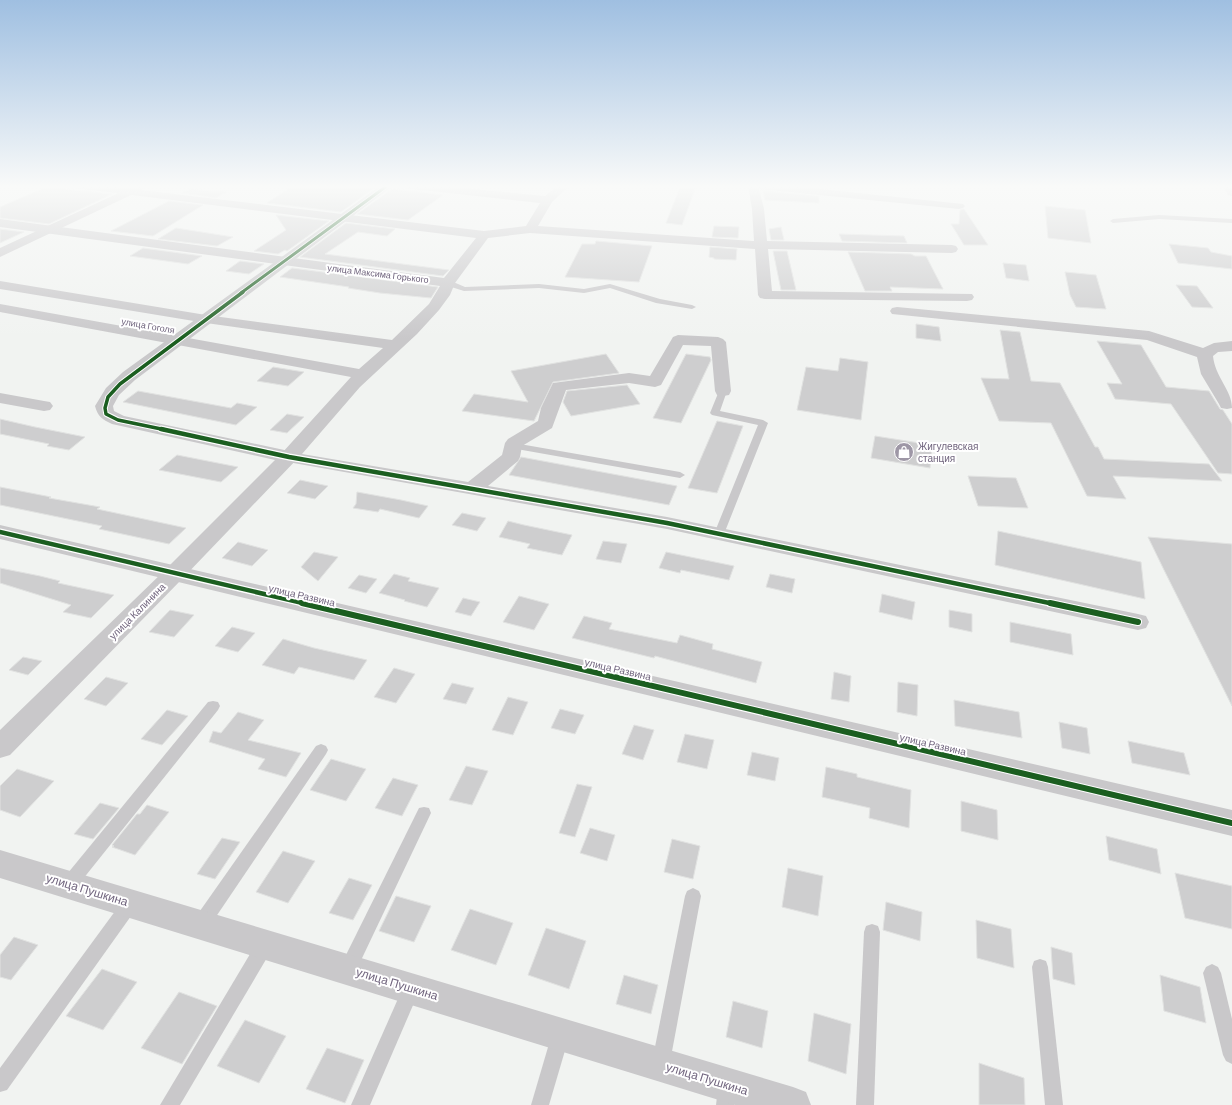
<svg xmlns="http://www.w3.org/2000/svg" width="1232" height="1105" font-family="Barlow,sans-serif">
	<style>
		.building { fill: #cececf; stroke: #e1e2e1 }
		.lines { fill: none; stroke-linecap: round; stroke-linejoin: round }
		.service { fill: #c9c8ca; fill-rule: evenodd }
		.minor { fill: #c9c8ca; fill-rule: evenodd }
		.tertiary { fill: #c9c8ca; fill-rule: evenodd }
		.cycleway-far3-casing { stroke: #fff; stroke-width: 4.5 }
		.cycleway-far2-casing { stroke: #fff; stroke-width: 5.5 }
		.cycleway-far1-casing { stroke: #fff; stroke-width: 7 }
		.cycleway-casing { stroke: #fff; stroke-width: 8 }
		.cycleway-far3 { stroke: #1b5e20; stroke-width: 3 }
		.cycleway-far2 { stroke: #1b5e20; stroke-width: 3.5 }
		.cycleway-far1 { stroke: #1b5e20; stroke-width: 4.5 }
		.cycleway { stroke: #1b5e20; stroke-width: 6 }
		.labels { text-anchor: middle; stroke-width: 4; stroke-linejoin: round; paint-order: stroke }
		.far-street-label { font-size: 9px; fill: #71657e; stroke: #fff }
		.poi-label { font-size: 10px; fill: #71657e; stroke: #fff; text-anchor: start }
		.street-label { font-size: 10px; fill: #71657e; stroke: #fff }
		.near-street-label { font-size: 12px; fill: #71657e; stroke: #fff }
	</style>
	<rect width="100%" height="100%" fill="#f1f3f1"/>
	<!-- building -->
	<g class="building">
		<path d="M294,185H360L376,187L341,212L267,203Z"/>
		<path d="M46,187L112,194L49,224L0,218V207Z"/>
		<path d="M680,187L694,188L695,189L682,225L666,223Z"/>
		<path d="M190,189L226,192L216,198L182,193Z"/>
		<path d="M392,189L403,190L443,195L408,220L357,214Z"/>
		<path d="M763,191L819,196V203L765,200Z"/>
		<path d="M169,201L203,205L153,236L111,231Z"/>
		<path d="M1045,206L1085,210L1091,243L1048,238Z"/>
		<path d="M964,209L988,245H964L951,224H959L960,210Z"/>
		<path d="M276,215L329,221L287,251L285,250L278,254L254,251L286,230Z"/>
		<path d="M346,223L395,229L387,236L358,232L325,254L449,270L443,276L300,257Z"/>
		<path d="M714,226L739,227L738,238L712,237Z"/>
		<path d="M781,227L784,240H771L769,229Z"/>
		<path d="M176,228L233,237L217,246L158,239Z"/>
		<path d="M0,229L24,232L0,243Z"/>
		<path d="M839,234L904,236L907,243L842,241Z"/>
		<path d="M596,241L652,246L639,282L565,277L582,244H595Z"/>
		<path d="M1169,244L1208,248L1211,252L1232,256V269L1178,263Z"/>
		<path d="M710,247L737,249L736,260L714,259V258L709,257Z"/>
		<path d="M143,248L202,256L188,264L130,256Z"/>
		<path d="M773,251H787L796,290H781Z"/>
		<path d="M848,252L911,254L915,256H926L943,289L890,287L892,291H865Z"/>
		<path d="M240,261L264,264L249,274L226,271Z"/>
		<path d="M1003,263L1026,265L1029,281L1006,278Z"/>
		<path d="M292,268L438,287L431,298L380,293L348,288L349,287L280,277Z"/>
		<path d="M1065,272L1096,275L1106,309L1076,307L1070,295Z"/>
		<path d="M1176,285L1197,286L1213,308L1192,307Z"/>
		<path d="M916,324L939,327L941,341L916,338Z"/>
		<path d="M1000,330L1020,332L1031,381L1060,383L1095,447H1098L1104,459L1209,464L1222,481L1113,476L1126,499L1087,496L1051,423L999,421L981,378L1009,379Z"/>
		<path d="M1097,341L1141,345L1166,387L1209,391L1220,409L1223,410L1232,424V474L1218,473L1171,404L1115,399L1107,383L1122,384Z"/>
		<path d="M606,354L619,373L553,382L534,421L462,411L474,394L528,402L511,371Z"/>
		<path d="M686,354L710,357L711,360L681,423L653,418Z"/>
		<path d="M840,358L868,362L861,420L797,410L806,367L838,371Z"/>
		<path d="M273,367L304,372L288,386L257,381Z"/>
		<path d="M627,385L640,404L571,416L563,402L567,391Z"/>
		<path d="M138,391L231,408L237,403L257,407L236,425L123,402Z"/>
		<path d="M287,414L304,417L287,433L270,430Z"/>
		<path d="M0,419L35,427L85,437L69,450L47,446L49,444L0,434Z"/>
		<path d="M717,421L743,426L717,493L688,488Z"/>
		<path d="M875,436L932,445L930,468L871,458Z"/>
		<path d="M177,455L238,467L221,482L159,470Z"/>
		<path d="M521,457L677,486L669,505L509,475Z"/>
		<path d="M968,476L1016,478L1028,508L978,506Z"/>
		<path d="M300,480L328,486L315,499L287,493Z"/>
		<path d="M0,487L51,497L49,498L100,507L97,509L186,528L169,544L99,529L102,526L0,505Z"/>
		<path d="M357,492L401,500L428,506L419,518L380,509L378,512L353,508L356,504Z"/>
		<path d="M462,513L486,518L477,531L452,525Z"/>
		<path d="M508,521L524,525L572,535L562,555L527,548L530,544L499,537Z"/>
		<path d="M998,531L1141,562L1145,599L995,565Z"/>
		<path d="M1148,537L1232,544V706L1164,570Z"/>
		<path d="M603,541L627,544L621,563L596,559Z"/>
		<path d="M238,542L268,550L252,566L222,558Z"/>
		<path d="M314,552L338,557L318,581L301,567Z"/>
		<path d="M666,552L734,566L729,580L681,570L680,573L659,568Z"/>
		<path d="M0,568L40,576L60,581L58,583L114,595L91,618L63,612L71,605L0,583Z"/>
		<path d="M394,574L410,578L408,581L439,588L427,607L404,601L405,600L379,593Z"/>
		<path d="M770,574L795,579L792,593L766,587Z"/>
		<path d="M359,575L377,579L366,593L348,588Z"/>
		<path d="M882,594L915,602L912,620L879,612Z"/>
		<path d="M519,596L549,604L534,630L503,622Z"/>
		<path d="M463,598L480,602L471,616L455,612Z"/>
		<path d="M170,610L194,615L174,637L149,632Z"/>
		<path d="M949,610L972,614V632L949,627Z"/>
		<path d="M584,616L612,623L609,629L677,643L680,635L713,644L712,649L762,662L756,683L655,656L654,658L572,638Z"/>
		<path d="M1010,622L1071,634L1073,655L1010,642Z"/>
		<path d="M232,627L255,633L238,652L215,646Z"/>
		<path d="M283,639L314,648L367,660L354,680L299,667L294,674L262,665Z"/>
		<path d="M23,657L42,661L28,675L9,670Z"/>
		<path d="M394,668L415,674L396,703L374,697Z"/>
		<path d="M834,672L851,676L849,702L831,699Z"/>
		<path d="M106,677L128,683L106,706L84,699Z"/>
		<path d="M898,682L918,685L917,716L897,712Z"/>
		<path d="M452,683L474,688L466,704L443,699Z"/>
		<path d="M508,697L528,702L513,735L492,730Z"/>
		<path d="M954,700L1019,712L1022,738L955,726Z"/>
		<path d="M560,709L584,715L575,734L551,728Z"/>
		<path d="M167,710L188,716L162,745L141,739Z"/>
		<path d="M238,712L264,720L248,740L301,753L286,777L258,769L265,759L209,742L213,731L221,733Z"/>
		<path d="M1059,722L1087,728L1090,754L1062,748Z"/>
		<path d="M634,725L654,730L643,760L622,754Z"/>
		<path d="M685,734L714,740L707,769L677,762Z"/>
		<path d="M1128,741L1184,753L1190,775L1132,763Z"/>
		<path d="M752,752L779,758L775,781L747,775Z"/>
		<path d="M331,759L366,769L346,801L310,790Z"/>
		<path d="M466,766L488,771L472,805L449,800Z"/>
		<path d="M826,767L857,774V777L911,790L909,828L869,818L870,808L822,797Z"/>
		<path d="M17,769L54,781L20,817L0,810V786Z"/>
		<path d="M393,778L418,785L402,816L375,808Z"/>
		<path d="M577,784L592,787L575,837L559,833Z"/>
		<path d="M961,801L997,810L998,840L961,831Z"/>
		<path d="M100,803L119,808L93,839L74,834Z"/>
		<path d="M147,805L169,812L135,855L112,847L114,846L112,845L137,814H140Z"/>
		<path d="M590,828L615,835L607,861L580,853Z"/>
		<path d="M1106,836L1157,849L1161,874L1109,860Z"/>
		<path d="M222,838L240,842L215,879L197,874Z"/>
		<path d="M672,839L700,846L693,879L664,872Z"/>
		<path d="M283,851L315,861L288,903L256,892Z"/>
		<path d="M788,868L823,876L818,916L782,907Z"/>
		<path d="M1175,873L1232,886V929L1185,918Z"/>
		<path d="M349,878L372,885L353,920L329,913Z"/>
		<path d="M396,896L431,906L414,942L379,931Z"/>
		<path d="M886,902L922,912L920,941L883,930Z"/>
		<path d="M470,909L513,923L496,965L451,950Z"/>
		<path d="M976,920L1011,929L1014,968L977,958Z"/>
		<path d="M546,928L586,941L569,989L528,975Z"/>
		<path d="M14,937L38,945L11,980L0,977V955Z"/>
		<path d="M1051,947L1072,953L1075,985L1053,979Z"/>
		<path d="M102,969L137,982L103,1030L66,1016Z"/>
		<path d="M624,975L658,985L651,1014L616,1004Z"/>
		<path d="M1160,975L1200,987L1206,1023L1164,1011Z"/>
		<path d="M179,992L217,1006L182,1064L141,1048Z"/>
		<path d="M733,1001L768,1011L762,1048L726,1037Z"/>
		<path d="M814,1013L851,1024L846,1074L808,1061Z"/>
		<path d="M245,1020L286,1036L259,1083L217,1066Z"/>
		<path d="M327,1048L364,1060L345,1103L306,1089Z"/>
		<path d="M979,1063L1024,1078L1025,1105H979Z"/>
	</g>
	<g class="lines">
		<!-- service -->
		<g class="service">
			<path d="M1159,215L1232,219V223L1159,219L1113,223L1110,221L1113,219Z"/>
			<path d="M445,281H451L465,287L539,284L584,289L610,284L660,299L692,305L696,307L692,309L656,303L610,288L584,293L539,288L464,291L445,285Z"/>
			<path d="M723,388L727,391L720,411L763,420L768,423L724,534L719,537L714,534L758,425L712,415L710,413L719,391Z"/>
			<path d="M514,443L680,472L685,475L680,478L511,448L509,446L511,444Z"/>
			<path d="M213,701L218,702L220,706L218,710L75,889L69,891L63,889L61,884L63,879L208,702Z"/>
			<path d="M321,744L326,746L328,750L326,754L207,930L201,932L195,930L193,924L195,918L316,746Z"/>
			<path d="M424,807L429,808L431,813L354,975L348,977L342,975L340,969L342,963L419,808Z"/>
			<path d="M693,888L699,891L701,896L670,1062L667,1068L661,1071L655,1068L652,1062L685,896L687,891Z"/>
			<path d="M130,896L136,899L138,904L136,909L7,1090L0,1092V1068L124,899Z"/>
			<path d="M872,924L878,926L880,932L874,1105H856L864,932L866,926Z"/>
			<path d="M265,937L271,939L273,945L271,951L180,1105H160L259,939Z"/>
			<path d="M1040,959L1046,961L1048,967L1063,1105H1045L1032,967L1034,961Z"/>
			<path d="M1212,964L1218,967L1221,973L1232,1019V1064L1226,1061L1223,1055L1203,973L1206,967Z"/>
			<path d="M411,980L417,983L420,989L370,1105H351L405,983Z"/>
			<path d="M560,1028L566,1031L569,1037L549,1105H531L551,1037L554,1031Z"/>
			<path d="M727,1079L734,1081L736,1088L734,1105H716L718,1088L720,1081Z"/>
		</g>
		<!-- minor -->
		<g class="minor">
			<path d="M71,185H99L484,231L526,226L540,203L404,188L399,185H431L545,196L559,185H570L552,202L538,226L753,241H754L752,209L748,185H782L963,204L965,206L963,208L959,209L759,189L764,209L767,241L952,245L956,246L958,249L956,252L952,253L768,249L772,291L972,294L974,297L972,300L967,301L765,299L760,298L758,295L755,249L530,233L488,238L455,283L450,295L439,310L417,334L360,387L302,454L468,482L502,455L505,443L508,439L538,421L541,408L553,383L629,373L650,376L673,337L678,335L718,337L723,339L726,342L731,391L729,395L723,396L717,395L715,391L711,346L683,345L661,385L655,387L629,383L566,390L552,428L522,446L520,457L518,461L488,486L667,517L1138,614L1146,616L1149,622L1146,628L1138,630L667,529L282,461L280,457L282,453L351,377L0,312V304L359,369L383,348L206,323L0,289V281L206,315L392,340L429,304L440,286L0,227V219L444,278L476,238L76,188Z"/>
			<path d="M1222,185H1232V196L1228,195Z"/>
			<path d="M897,307L1149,331L1203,348L1214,343L1232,341V351L1218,352L1213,356C1215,377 1232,390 1232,408L1227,409L1221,408L1219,404L1201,374L1197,357L1147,340L892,314L890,311L892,308Z"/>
			<path d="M0,393L44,401L50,402L53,406L50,410L44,411L0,403Z"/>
			<path d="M0,525L1232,810V836L0,539Z"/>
			<path d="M0,850L793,1087L806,1092L811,1105H735L0,878Z"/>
		</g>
		<!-- tertiary -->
		<g class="tertiary">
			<path d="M136,185H150L148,187L0,257V248Z"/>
			<path d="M381,185H394L135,380L119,395L113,406L114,411L124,416L289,451L296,453L299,457L182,579L10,755L0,758V730L166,569L275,460L112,424C102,419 98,417 95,406L106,388L123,372Z"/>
		</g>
		<!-- cycleway-far3 casing -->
		<g class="cycleway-far3-casing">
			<path id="cycleway-far3" d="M241,293L388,185"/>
		</g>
		<!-- cycleway-far2 casing -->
		<g class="cycleway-far2-casing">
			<path id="cycleway-far2" d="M166,430L118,420L106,414L105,408L108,397L120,384L243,292"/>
		</g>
		<!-- cycleway-far1 casing -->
		<g class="cycleway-far1-casing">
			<g id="cycleway-far1">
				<path d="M161,429L289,457L667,523L1054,604"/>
				<path d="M0,532L307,604"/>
			</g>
		</g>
		<!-- cycleway casing -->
		<g class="cycleway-casing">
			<g id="cycleway">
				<path d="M302,603L1232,823"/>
				<path d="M1050,603L1138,622"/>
			</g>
		</g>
		<!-- cycleway-far3 -->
		<use href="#cycleway-far3" class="cycleway-far3"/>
		<!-- cycleway-far2 -->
		<use href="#cycleway-far2" class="cycleway-far2"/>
		<!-- cycleway-far1 -->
		<use href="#cycleway-far1" class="cycleway-far1"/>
		<!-- cycleway -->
		<use href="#cycleway" class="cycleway"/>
	</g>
	<!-- sky -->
	<linearGradient id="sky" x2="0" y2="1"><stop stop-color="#9fbfe1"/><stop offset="0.55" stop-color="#f9faf9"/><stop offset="1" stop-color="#f9faf9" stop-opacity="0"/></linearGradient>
	<rect width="1232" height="339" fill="url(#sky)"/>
	<!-- icons -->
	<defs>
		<g id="shop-disc" transform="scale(1)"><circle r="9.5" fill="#9e97a6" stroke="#fff"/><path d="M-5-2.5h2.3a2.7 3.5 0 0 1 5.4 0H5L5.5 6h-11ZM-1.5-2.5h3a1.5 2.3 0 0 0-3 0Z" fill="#fff"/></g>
	</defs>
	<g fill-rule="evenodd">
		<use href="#shop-disc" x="904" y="452"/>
	</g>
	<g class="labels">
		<!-- far-street labels -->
		<g class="far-street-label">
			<text transform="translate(378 274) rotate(7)" y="3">улица Максима Горького</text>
			<text transform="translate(148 326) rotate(10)" y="3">улица Гоголя</text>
		</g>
		<!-- poi labels -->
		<g class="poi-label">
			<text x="918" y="450">Жигулевская<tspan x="918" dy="12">станция</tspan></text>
		</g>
		<!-- street labels -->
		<g class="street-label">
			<text transform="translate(302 595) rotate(13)" y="4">улица Развина</text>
			<text transform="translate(137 611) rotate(-45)" y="4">улица Калинина</text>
			<text transform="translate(618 669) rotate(13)" y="4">улица Развина</text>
			<text transform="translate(933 744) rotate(13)" y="4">улица Развина</text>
		</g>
		<!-- near-street labels -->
		<g class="near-street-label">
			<text transform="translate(87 890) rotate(17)" y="4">улица Пушкина</text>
			<text transform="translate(397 984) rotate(17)" y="4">улица Пушкина</text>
			<text transform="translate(707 1079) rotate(17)" y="4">улица Пушкина</text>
		</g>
	</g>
</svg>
